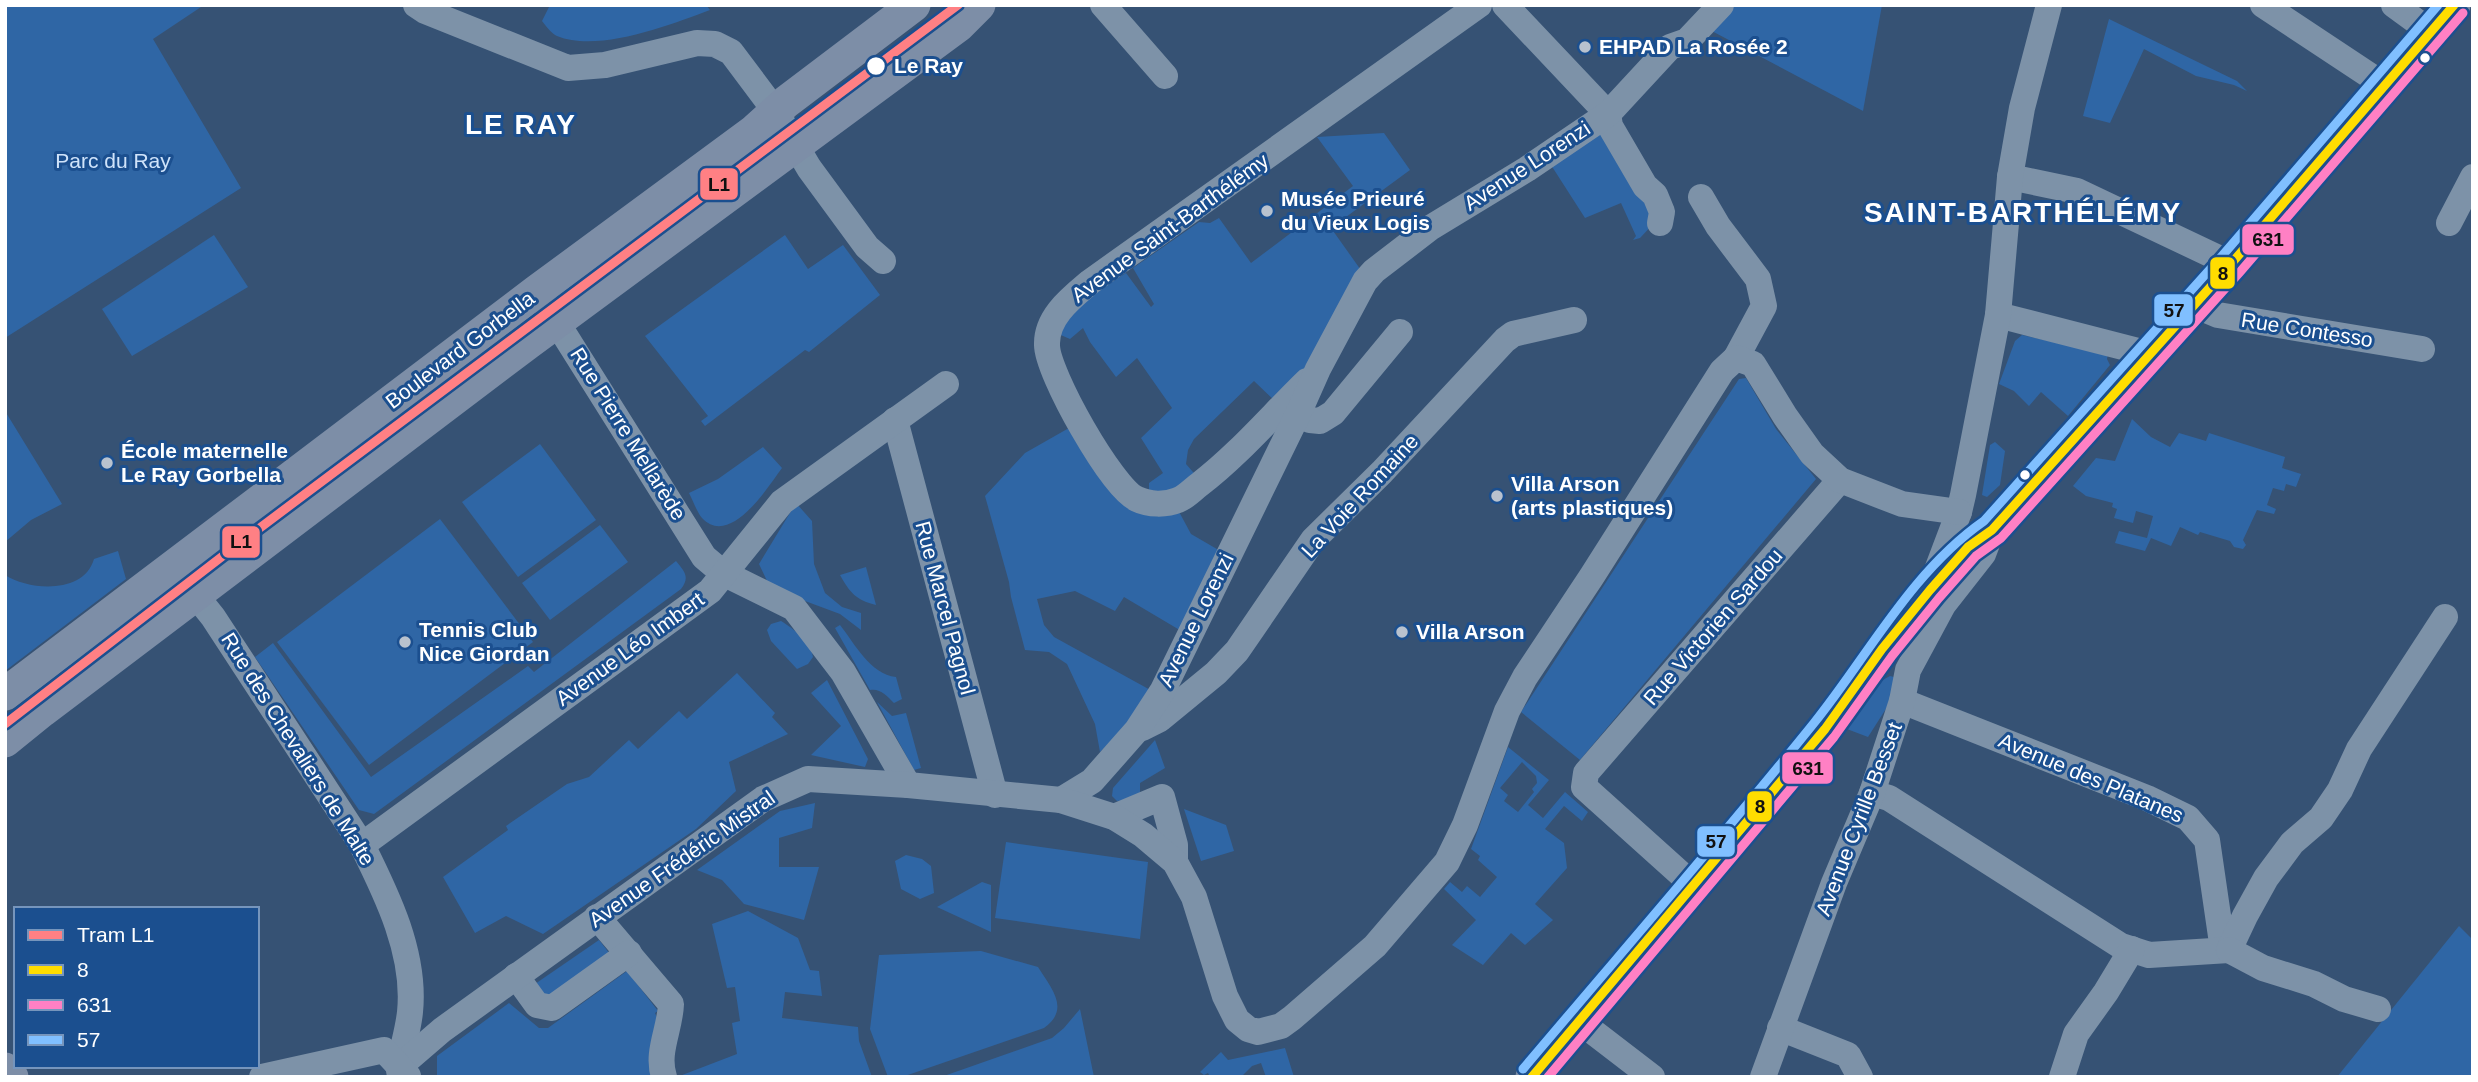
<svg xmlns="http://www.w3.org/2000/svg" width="2478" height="1082" font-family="Helvetica,sans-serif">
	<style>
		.green { fill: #2f66a5; fill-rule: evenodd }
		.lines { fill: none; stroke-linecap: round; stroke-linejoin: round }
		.minor { stroke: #7d92a8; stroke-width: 26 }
		.major { stroke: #7d8ea7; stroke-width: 33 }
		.bus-1-casing { stroke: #1b4f8f; stroke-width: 14 }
		.bus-2-casing { stroke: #1b4f8f; stroke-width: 14 }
		.bus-3-casing { stroke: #1b4f8f; stroke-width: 14 }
		.bus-1 { stroke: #fd0; stroke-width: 9 }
		.bus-2 { stroke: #ff80c4; stroke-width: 9 }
		.bus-3 { stroke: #80bfff; stroke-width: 9 }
		.tram-1-casing { stroke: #1b4f8f; stroke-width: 14 }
		.tram-1 { stroke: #ff8084; stroke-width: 9 }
		.poi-dot { fill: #b9c2ce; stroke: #1b4f8f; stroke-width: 2.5 }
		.bus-dot { fill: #fff; stroke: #1b4f8f; stroke-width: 2.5 }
		.labels { text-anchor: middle; stroke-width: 6; stroke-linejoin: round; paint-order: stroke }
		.poi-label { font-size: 21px; font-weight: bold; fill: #fff; stroke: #1b4f8f; text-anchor: start }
		.stop-label { font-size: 21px; font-weight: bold; fill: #fff; stroke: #1b4f8f; text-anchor: start }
		.park-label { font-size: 21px; fill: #cfe3fa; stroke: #1b4f8f }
		.street-label { font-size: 21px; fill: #fff; stroke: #1b4f8f }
		.district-label { font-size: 28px; font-weight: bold; letter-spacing: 2px; fill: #fff; stroke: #1b4f8f }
		.line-badge { stroke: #1b4f8f; stroke-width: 2.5 }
		.pale-badge-label { font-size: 19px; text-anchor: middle; font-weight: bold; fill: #111 }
	</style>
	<rect width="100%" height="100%" fill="#365274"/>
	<!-- green -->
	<g class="green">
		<path d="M5,5H204L153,39L241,188L5,338Z"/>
		<path d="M550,5H706L710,10C670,25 598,53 557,36C552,34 546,26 542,21Z"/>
		<path d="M1731,5H1882L1863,111L1708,29Z"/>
		<path d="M2109,19L2237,81L2247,91L2234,85L2196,76L2144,49L2110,123L2083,116Z"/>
		<path d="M1605,130L1655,222L1640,238L1633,240L1636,236L1621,203L1585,218L1551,165Z"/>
		<path d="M1384,133L1410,170L1331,228L1363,273L1316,360L1276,402L1254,381L1194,439L1188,450L1186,464L1199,479L1176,494L1149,490V483L1163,473L1141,438L1172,408L1137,358L1116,377L1090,342L1083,328L1070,339L1056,333L1091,295L1126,273L1151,307L1154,304L1133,268L1199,222L1210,223L1219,218L1251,263L1353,186L1317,137Z"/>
		<path d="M214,235L248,287L132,356L102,309Z"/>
		<path d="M785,235L808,269L843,245L880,295L809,352L805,350L705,426L701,421L708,416L645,336Z"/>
		<path d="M2022,335L2108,354L2107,359L2110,365L2068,416L2041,392L2029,406L2014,391L1999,384L2015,341Z"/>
		<path d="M1746,378L1776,429L1816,479L1580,760L1521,712L1739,379Z"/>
		<path d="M5,411L62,504L31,520L5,542Z"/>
		<path d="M2132,419L2151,437L2170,447L2179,433L2206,441L2209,433L2285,457L2282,468L2301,474L2296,487L2286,484L2284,491L2273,488L2267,505L2276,509L2274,514L2257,510L2243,540L2246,545L2243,549L2234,547L2230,541L2200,532L2198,535L2180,527L2171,546L2151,538L2145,551L2115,543L2119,531L2147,538L2153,516L2136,511L2133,523L2114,518L2117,509L2112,507L2113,503L2086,496L2073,486L2096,458L2115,461Z"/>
		<path d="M1076,424L1119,499L1177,508L1191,534L1222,552L1183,632L1124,597L1115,611L1075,591L1037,599L1044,625L1054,637L1154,692L1148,706L1100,752L1095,724L1067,664L1049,652L1025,650L1011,597L1009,582L985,496L1025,453Z"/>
		<path d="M1995,442L2005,451L2000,485L1987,497L1982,495L1990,445Z"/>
		<path d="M540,444L596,520L518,577L462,502Z"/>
		<path d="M763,447L782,468C768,487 730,548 702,518C697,512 693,501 689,493L718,479Z"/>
		<path d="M796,503L812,521L814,564L825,593L842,607L861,613V630L840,614L797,598L768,583L759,564Z"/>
		<path d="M440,519L533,642L369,765L277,642Z"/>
		<path d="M600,525L628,562L550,620L522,583Z"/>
		<path d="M118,551L126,579L5,671V575C30,591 84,594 94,559Z"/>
		<path d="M676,561C685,572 690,577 681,589L374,814L359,810L255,657L273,643L371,777L528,666L534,672Z"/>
		<path d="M866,567L876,605C856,600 850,593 840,575Z"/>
		<path d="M781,621C794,629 810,641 813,657L808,664L797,669L771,641L767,630L771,624Z"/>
		<path d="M840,625C855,644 870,674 896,677L902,699L894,703C887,696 880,688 870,690L835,628Z"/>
		<path d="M737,673L775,713L772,717L788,734L729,762L736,791L696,829L543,934L506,916L475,933L443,877L508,830L506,826L567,784L589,777L629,740L638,749L679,711L687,719Z"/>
		<path d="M1890,676L1894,677L1896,693L1868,737L1839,726L1881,681Z"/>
		<path d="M827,680L868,759L865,767L811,755L841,726L811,693Z"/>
		<path d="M877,702L892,716L906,713L921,768L914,770Z"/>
		<path d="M1155,740L1165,768L1140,783V793L1129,800L1117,801L1112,796L1113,788Z"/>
		<path d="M1508,747L1549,780L1528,805L1543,818L1565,792L1588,812L1582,821L1564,806L1545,829L1564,843L1567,868L1535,904L1553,920L1525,945L1511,933L1483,965L1452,945L1476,920L1444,889L1450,882L1462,892L1467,886L1480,897L1497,877L1478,860L1480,856L1471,849ZM1522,762L1536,776L1537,783L1532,789L1534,792L1518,812L1504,801L1508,795L1500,788Z"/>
		<path d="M815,803L812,828L779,838V867H819L804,920L744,904L722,880L697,870L780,811Z"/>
		<path d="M1184,809L1226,825L1234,851L1201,861Z"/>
		<path d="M1006,842L1148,862L1140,939L995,918Z"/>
		<path d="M906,855L922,859L931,866L934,893L920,899L901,889L895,861Z"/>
		<path d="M982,882L991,885V932L937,907Z"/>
		<path d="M748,911L798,938L810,970L819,971L822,996L785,992L782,1018L858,1027L859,1041L872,1077H677L737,1054L732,1023L740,1021L735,987L727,988L712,924Z"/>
		<path d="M2459,926L2473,940V1077H2337Z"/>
		<path d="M599,940L610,954L548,1002L535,984Z"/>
		<path d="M981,951L1038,967C1051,988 1071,1009 1044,1028L902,1077H888L870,1029L879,955Z"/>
		<path d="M627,971L658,1011L655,1013L660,1024L656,1077H437V1056L509,1003L539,1028H548Z"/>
		<path d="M1080,1009L1094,1077H941L1052,1038L1064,1028Z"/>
		<path d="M1285,1048L1294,1077H1266L1261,1063L1252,1066L1241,1077H1210L1208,1073L1204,1075L1200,1072L1221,1052L1228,1060Z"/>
	</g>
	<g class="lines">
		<!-- minor -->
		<g class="minor">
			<path d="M416,5L425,11L568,68L605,65L697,43L715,44L731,52L776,112L809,168L867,247L883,261"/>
			<path d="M1103,5L1165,76"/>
			<path d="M1505,5L1608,114"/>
			<path d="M2263,5L2384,85"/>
			<path d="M2394,5L2431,32"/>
			<path d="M1608,114L1610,126L1645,186L1655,195L1662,212L1660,223"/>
			<path d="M2010,177L2077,191L2231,264"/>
			<path d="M1701,197L1718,226L1758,279L1764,306L1736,358"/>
			<path d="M2449,223L2473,177"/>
			<path d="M537,291L704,557L723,573L794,608L843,672L908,785"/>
			<path d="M2194,305L2218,315L2422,349"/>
			<path d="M1998,315L2150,354"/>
			<path d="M1307,381C1272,415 1239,454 1200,484C1193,489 1186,497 1178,500C1166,505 1149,505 1137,499C1112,488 1047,373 1047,345C1046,317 1071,298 1090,282L1479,5"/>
			<path d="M1298,414L1310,420L1320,421L1333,413L1400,332"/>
			<path d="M895,420L995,795"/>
			<path d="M173,567L213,617L362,845C387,895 416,954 410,1012C408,1032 401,1051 399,1071"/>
			<path d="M1934,578L1959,512L1963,495L1998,315L2010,177L2022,108L2049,5"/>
			<path d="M1902,701L2147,798L2188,818L2207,840L2223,950"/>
			<path d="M1142,728L1160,719L1216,673L1237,651L1313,540L1382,472L1505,340L1513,334L1574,320"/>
			<path d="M1872,793L1889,798L2121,946L2149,955L2229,950"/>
			<path d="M1061,800L1092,781L1137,730L1163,690L1298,414L1318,369L1365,281L1374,271L1430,228L1527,169L1608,114L1670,47L1687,41L1721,5"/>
			<path d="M1114,817L1162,797L1175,845V862"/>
			<path d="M362,845L710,591L782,502L946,384"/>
			<path d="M1693,885L1584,787L1586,773L1840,480"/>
			<path d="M597,917L671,1004C670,1030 656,1052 664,1077"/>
			<path d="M2229,950L2245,916L2266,878L2292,843L2321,818L2340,790L2359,749L2445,617"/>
			<path d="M2229,950L2263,968L2314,984L2344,999L2378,1009"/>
			<path d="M516,976L537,1005L552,1008L629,953"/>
			<path d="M1579,1021L1652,1077"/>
			<path d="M1780,1028L1848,1055L1860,1077"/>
			<path d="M399,1067L442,1030L763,799L808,779L908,785L1061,800L1114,817L1143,835L1175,862L1194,897L1225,996L1237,1020L1248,1029L1258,1032L1281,1026L1292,1018L1375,946L1447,862L1465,825L1507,711L1525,677L1592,576L1722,371L1736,358L1753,364L1785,416L1812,454L1840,480L1902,504L1959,512"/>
			<path d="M262,1077L384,1050L408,1076"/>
			<path d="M1763,1077L1834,883L1872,793L1902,701L1908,670L1943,605L1983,554L1991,533"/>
			<path d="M2062,1077L2076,1034L2106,992L2132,949"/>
		</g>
		<!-- major -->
		<g class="major">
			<path d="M5,694L537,291L754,131L786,102L914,5"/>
			<path d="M5,741L42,711L528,343L958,26L979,5"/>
			<path d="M5,1069L12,1077"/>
			<path d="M1532,1077L1825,729L1882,649L1930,590L1968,547L1992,530L2231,264L2454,5"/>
		</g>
		<!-- bus-1 casing -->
		<g class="bus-1-casing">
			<path id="bus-1" d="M1532,1077L1825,729L1882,649L1930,590L1968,547L1992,530L2231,264L2454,5"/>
		</g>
		<!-- bus-2 casing -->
		<g class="bus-2-casing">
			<path id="bus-2" d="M1548,1077L1834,737L1892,656L1939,598L1976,556L2001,538L2240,272L2463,13"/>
		</g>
		<!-- bus-3 casing -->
		<g class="bus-3-casing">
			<path id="bus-3" d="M1523,1069C1620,954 1719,841 1814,723C1868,656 1911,572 1984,521L2222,256L2438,5"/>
		</g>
		<!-- bus-1 -->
		<use href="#bus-1" class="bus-1"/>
		<!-- bus-2 -->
		<use href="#bus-2" class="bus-2"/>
		<!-- bus-3 -->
		<use href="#bus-3" class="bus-3"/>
		<!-- tram-1 casing -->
		<g class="tram-1-casing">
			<path id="tram-1" d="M5,724L237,545L958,5"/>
		</g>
		<!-- tram-1 -->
		<use href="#tram-1" class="tram-1"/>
	</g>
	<!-- markers -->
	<g class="poi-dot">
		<circle cx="1585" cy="47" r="7"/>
		<circle cx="1267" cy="211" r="7"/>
		<circle cx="107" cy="463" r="7"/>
		<circle cx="1497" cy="496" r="7"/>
		<circle cx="1402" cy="632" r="7"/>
		<circle cx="405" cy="642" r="7"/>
	</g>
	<g class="bus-dot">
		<circle cx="2425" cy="58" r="6"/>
		<circle cx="876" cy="66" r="10"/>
		<circle cx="2025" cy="475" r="6"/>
	</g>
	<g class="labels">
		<!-- poi labels -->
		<g class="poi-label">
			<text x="1599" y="54">EHPAD La Rosée 2</text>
			<text x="1281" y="206">Musée Prieuré<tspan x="1281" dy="24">du Vieux Logis</tspan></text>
			<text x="121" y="458">École maternelle<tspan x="121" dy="24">Le Ray Gorbella</tspan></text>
			<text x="1511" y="491">Villa Arson<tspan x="1511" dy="24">(arts plastiques)</tspan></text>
			<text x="419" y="637">Tennis Club<tspan x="419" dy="24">Nice Giordan</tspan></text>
			<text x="1416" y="639">Villa Arson</text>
		</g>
		<!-- stop labels -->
		<g class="stop-label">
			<text x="894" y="73">Le Ray</text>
		</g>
		<!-- park labels -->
		<g class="park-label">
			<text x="113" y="168">Parc du Ray</text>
		</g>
		<!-- street labels -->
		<g class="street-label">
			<text transform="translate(1527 166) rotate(-33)" y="7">Avenue Lorenzi</text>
			<text transform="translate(1170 228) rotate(-36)" y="7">Avenue Saint-Barthélémy</text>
			<text transform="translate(2307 330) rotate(9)" y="7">Rue Contesso</text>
			<text transform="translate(460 350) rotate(-37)" y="7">Boulevard Gorbella</text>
			<text transform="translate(628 434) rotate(58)" y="7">Rue Pierre Mellarède</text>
			<text transform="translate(1360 496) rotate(-47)" y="7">La Voie Romaine</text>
			<text transform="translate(945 608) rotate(75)" y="7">Rue Marcel Pagnol</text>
			<text transform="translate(1196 620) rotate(-64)" y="7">Avenue Lorenzi</text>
			<text transform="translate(1713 627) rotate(-49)" y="7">Rue Victorien Sardou</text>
			<text transform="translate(630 649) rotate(-36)" y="7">Avenue Léo Imbert</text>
			<text transform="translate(298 749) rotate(58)" y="7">Rue des Chevaliers de Malte</text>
			<text transform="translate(2091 778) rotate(23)" y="7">Avenue des Platanes</text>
			<text transform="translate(1859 819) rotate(-69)" y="7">Avenue Cyrille Besset</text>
			<text transform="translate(682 859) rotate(-35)" y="7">Avenue Frédéric Mistral</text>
		</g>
		<!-- district labels -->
		<g class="district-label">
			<text x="521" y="134">LE RAY</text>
			<text x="2023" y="222">SAINT-BARTHÉLÉMY</text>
		</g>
	</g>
	<g class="line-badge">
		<rect x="699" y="167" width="40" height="34" rx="7" fill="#ff8084"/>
		<rect x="2241" y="223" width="54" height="33" rx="7" fill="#ff80c4"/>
		<rect x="2209" y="256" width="27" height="34" rx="7" fill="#fd0"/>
		<rect x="2153" y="293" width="41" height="34" rx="7" fill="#80bfff"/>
		<rect x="221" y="525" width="40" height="34" rx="7" fill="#ff8084"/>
		<rect x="1781" y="751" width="53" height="34" rx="7" fill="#ff80c4"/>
		<rect x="1746" y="790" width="27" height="33" rx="7" fill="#fd0"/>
		<rect x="1696" y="825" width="40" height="33" rx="7" fill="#80bfff"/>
	</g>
	<g class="pale-badge-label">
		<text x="719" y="191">L1</text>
		<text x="2268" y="246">631</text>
		<text x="2223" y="280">8</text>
		<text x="2174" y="317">57</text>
		<text x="241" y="548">L1</text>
		<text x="1808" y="775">631</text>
		<text x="1760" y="813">8</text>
		<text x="1716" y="848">57</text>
	</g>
	<!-- border -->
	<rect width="2478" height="1082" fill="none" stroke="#ffffff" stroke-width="14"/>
	<!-- legend -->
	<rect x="14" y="907" width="245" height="161" fill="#1b4f8f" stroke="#7695bc" stroke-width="2"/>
	<rect x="28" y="930" width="35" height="10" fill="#ff8084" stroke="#7695bc" stroke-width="2"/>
	<text x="77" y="942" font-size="21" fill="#ffffff">Tram L1</text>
	<rect x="28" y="965" width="35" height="10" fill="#ffdd00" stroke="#7695bc" stroke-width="2"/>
	<text x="77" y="977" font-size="21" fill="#ffffff">8</text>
	<rect x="28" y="1000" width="35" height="10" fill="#ff80c4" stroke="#7695bc" stroke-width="2"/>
	<text x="77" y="1012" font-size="21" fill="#ffffff">631</text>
	<rect x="28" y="1035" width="35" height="10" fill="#80bfff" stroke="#7695bc" stroke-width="2"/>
	<text x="77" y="1047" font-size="21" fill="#ffffff">57</text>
</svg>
